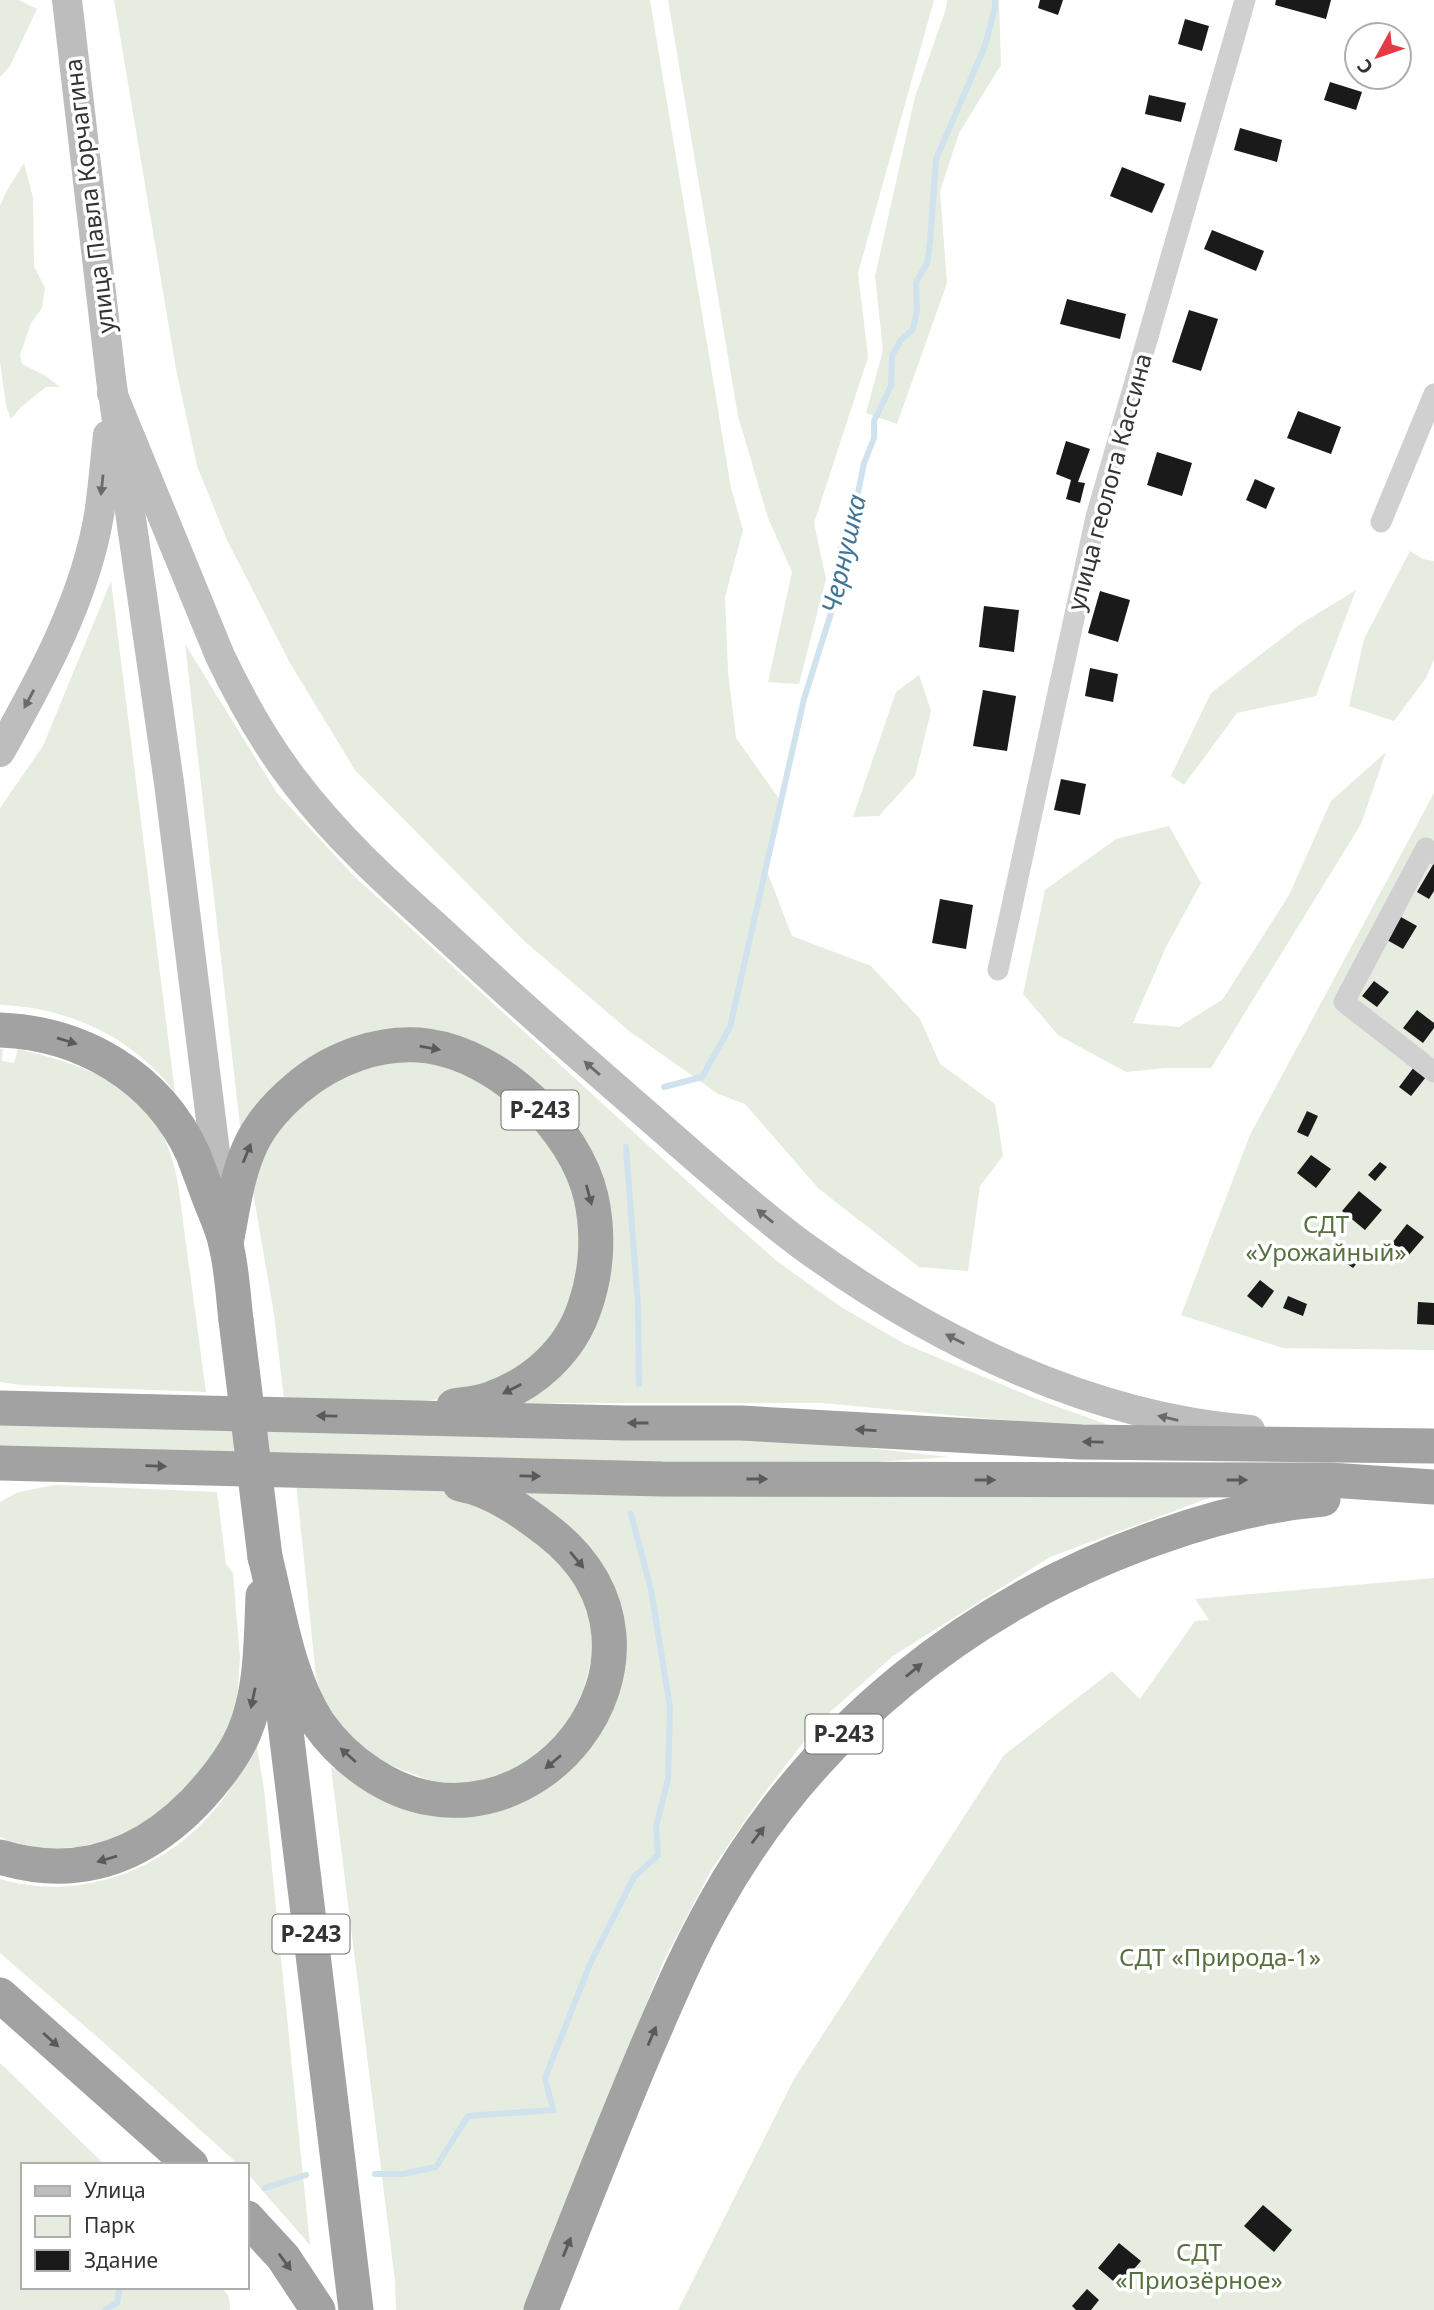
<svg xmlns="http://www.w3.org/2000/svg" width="1434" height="2310" font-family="'Noto Sans',sans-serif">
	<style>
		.green { fill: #e6ecdf }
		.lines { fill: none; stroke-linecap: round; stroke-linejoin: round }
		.stream { stroke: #cfe2ee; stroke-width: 6 }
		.building { fill: #1a1a1a }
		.minor { stroke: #d0d0d0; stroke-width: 21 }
		.secondary { stroke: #bdbdbd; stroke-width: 30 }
		.trunk { stroke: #a2a2a2; stroke-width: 35 }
		.trunk-bridge { stroke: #a2a2a2; stroke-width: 35 }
		.oneway { fill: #6a6a6a }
		.oneway2 { fill: #5a5a5a }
		.labels { text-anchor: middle; stroke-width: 7; stroke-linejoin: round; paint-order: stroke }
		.shield { fill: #fff; stroke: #707070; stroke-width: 2 }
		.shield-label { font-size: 23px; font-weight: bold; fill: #333 }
		.street-label { font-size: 24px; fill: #333; stroke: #fff }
		.park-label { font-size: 24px; fill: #56703f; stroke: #fff }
		.water-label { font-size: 26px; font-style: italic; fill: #3f7597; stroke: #fff }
	</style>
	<rect width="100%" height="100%" fill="#fff"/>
	<!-- green -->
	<g class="green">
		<path d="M0,0H19L37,9L10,66L0,77Z"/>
		<path d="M114,0H650L731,488L743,530L725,597L728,672L736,738L780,800L765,866L792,936L871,966L920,1019L940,1064L995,1104L1003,1156L980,1186L968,1271L919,1267L818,1188L745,1104L718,1094L629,1031L523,940L355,770L290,663L227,540L197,466L176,369Z"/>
		<path d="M668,0H934L858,273L868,357L814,523L826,579L799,684L768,682L792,572L768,518L738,416Z"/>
		<path d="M947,0H999L1001,65L959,133L940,191L947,283L897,424L866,413L883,350L875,276L915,97L946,9Z"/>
		<path d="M24,163L33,198L34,266L45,288L42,308L31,323L20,355L22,364L46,376L60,387H46L21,407L11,419L6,406L0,361V206L6,192Z"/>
		<path d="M1410,551L1423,559L1434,561V659L1426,678L1394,721L1349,706L1364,639Z"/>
		<path d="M111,581L175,1093C135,1038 68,1007 0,1005V808L43,746Z"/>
		<path d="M1356,590L1316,696L1237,713L1184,785L1171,776L1211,693L1299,625Z"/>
		<path d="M185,644L277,793L355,877L711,1203L778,1262L841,1307L905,1344L1039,1400L1128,1432L822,1403H510L583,1339L586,1151L420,1035L241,1134Z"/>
		<path d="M919,675L931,711L915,776L879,816L853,817L896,692Z"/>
		<path d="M1386,752L1361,824L1211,1068H1166L1126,1072L1058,1035L1023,994L1045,890L1116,839L1169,826L1201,883L1166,947L1133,1023L1179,1027L1223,999L1289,895L1331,801Z"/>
		<path d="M1434,793V1350L1283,1348L1181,1315L1250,1135Z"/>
		<path d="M0,1049H3L2,1061L14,1063L18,1049C100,1069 163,1092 178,1184L206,1392L21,1385L0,1382Z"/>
		<path d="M402,1059L458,1068L524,1111L570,1167L585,1248L562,1328L525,1366L452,1397L417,1402L284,1399L274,1314L253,1192L255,1167L279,1120L346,1071Z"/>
		<path d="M0,1421L806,1441L949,1457L816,1466L0,1451Z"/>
		<path d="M296,1481L439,1490L467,1497L561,1553L598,1632L577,1717L523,1769L451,1789L365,1755L324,1704L316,1677Z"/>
		<path d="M55,1485L217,1492L226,1564L233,1573L240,1658L237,1701L233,1720L199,1776L151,1820L128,1833L105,1841L78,1847L46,1849L10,1842L0,1837V1502L18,1492Z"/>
		<path d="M498,1487L1212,1497L1050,1557L893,1656L819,1722L762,1796L711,1870L663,1962L525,2310H396L395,2281L331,1767L406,1806L462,1816L508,1807L549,1785L624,1650Z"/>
		<path d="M1434,1578V2310H678L794,2079L1004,1755L1112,1671L1140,1699L1195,1621L1209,1620L1195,1599Z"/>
		<path d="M256,1741L264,1789L310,2245L247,2173V2165H239L103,2042L0,1953V1879C83,1903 169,1869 221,1802C235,1784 245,1761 256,1741Z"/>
		<path d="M0,2063L105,2165H23V2287H222L229,2297L230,2310H0Z"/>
	</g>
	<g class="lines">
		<!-- stream -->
		<g class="stream">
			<path d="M664,1087L702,1077L730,1027L804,699L832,610L841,545L858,493L864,463L874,438V421L891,386L892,356L900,341L913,329L917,311L916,283L927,263L930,243L936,159L985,46L995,7V0"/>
			<path d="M626,1147L638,1306L639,1384"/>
			<path d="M375,2174H403L436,2167L468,2116L553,2110L545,2078L590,1964L634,1877L658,1855L656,1827L668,1779L670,1707L651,1590L631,1514"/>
			<path d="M265,2188L306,2175"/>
			<path d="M105,2310L117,2303L120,2287"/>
		</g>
	</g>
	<!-- building -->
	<g class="building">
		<path d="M1040,0H1063L1058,15L1038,8Z"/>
		<path d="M1276,0H1331L1326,19L1275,5Z"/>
		<path d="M1185,19L1209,26L1202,51L1178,44Z"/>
		<path d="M1330,82L1362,92L1356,110L1324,100Z"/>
		<path d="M1149,95L1186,103L1181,122L1145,114Z"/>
		<path d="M1240,128L1282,140L1277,162L1234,150Z"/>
		<path d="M1122,167L1165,184L1152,213L1110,196Z"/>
		<path d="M1212,230L1264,251L1256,271L1204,249Z"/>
		<path d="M1067,299L1126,314L1120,339L1060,324Z"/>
		<path d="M1189,310L1218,319L1201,371L1172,362Z"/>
		<path d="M1298,411L1341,427L1331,454L1287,438Z"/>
		<path d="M1066,441L1090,449L1078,482L1085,483L1080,503L1066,499L1071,480L1056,474Z"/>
		<path d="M1157,452L1192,463L1182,496L1147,485Z"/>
		<path d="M1255,479L1275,488L1266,509L1246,500Z"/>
		<path d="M1100,591L1130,600L1118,642L1088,633Z"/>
		<path d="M984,606L1019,610L1014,652L979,647Z"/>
		<path d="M1090,668L1118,674L1113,702L1085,696Z"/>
		<path d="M983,690L1016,696L1007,751L973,746Z"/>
		<path d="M1061,779L1086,784L1080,815L1054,810Z"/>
		<path d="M1434,863V891L1429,899L1417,892Z"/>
		<path d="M940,899L973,905L966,949L932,943Z"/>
		<path d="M1401,917L1417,926L1403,949L1387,940Z"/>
		<path d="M1374,981L1389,992L1377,1007L1362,996Z"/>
		<path d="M1417,1010L1434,1023V1028L1423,1043L1403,1028Z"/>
		<path d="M1414,1067L1426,1077L1411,1096L1399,1087Z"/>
		<path d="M1307,1111L1318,1116L1308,1137L1297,1132Z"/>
		<path d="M1311,1155L1331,1169L1316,1188L1297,1173Z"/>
		<path d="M1380,1162L1387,1167L1375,1181L1368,1175Z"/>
		<path d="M1359,1191L1382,1210L1365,1230L1342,1211Z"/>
		<path d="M1407,1224L1424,1237L1408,1256L1392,1243Z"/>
		<path d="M1345,1244L1362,1257L1353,1268L1336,1256Z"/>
		<path d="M1260,1280L1274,1291L1262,1308L1247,1296Z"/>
		<path d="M1288,1296L1307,1304L1303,1316L1283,1308Z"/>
		<path d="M1418,1302L1434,1303V1325L1417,1324Z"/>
		<path d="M1263,2205L1292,2230L1274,2252L1244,2226Z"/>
		<path d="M1119,2243L1141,2261L1119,2286L1098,2268Z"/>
		<path d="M1087,2289L1099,2300L1091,2310H1076L1072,2306Z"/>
	</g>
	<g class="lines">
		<!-- minor -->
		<g class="minor">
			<path d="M1381,522L1434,394"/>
			<path d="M1434,854L1426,848L1344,1002L1434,1072"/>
			<path d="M998,970L1096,517L1245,0"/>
		</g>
		<!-- secondary -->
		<g class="secondary">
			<path d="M67,0L111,379L169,783L222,1208"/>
			<path d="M112,393L220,656C241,700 265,743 295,782C335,835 384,880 434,925C473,961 512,997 552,1032C602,1076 652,1120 703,1164C736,1192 770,1222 806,1248C935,1341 1089,1417 1250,1430"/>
			<path d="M0,752C41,679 85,599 99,515C103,489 105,461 108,435"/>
		</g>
		<!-- trunk -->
		<g class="trunk">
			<path d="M0,1030C82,1033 158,1077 193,1154C198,1167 203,1181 208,1194C214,1211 223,1228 226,1245C232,1269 233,1295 236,1320"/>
			<path d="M226,1243C232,1213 236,1180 248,1151C258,1126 276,1106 296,1089C332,1058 381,1040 428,1046C499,1056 575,1128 591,1197C599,1233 597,1272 585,1306C571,1350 534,1384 490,1399C479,1403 466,1404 454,1406"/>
			<path d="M0,1408L626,1423H741L1081,1442L1434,1446"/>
			<path d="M0,1463L662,1479L1330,1480L1434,1487"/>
			<path d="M265,1557C279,1612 287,1675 318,1723C332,1743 351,1761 371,1774C527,1877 706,1653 548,1531C522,1511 493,1490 460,1484"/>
			<path d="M278,1665L356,2310"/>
			<path d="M0,1857C76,1880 140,1858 194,1803C213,1783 233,1758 244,1733C262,1691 261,1640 263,1596"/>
			<path d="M0,1995L191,2165"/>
			<path d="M247,2218L283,2257L318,2310"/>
			<path d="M541,2310C576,2222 610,2134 647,2047C668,1999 688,1951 714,1905C810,1731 972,1602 1159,1537C1212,1518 1267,1504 1323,1499"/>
		</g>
		<!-- trunk-bridge -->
		<path class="trunk-bridge" d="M236,1320L265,1557"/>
	</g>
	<!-- one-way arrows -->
	<defs><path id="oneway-solid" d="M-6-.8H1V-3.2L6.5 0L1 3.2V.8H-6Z" transform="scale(1.75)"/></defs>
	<g class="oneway">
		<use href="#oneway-solid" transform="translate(102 485) rotate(96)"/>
		<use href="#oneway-solid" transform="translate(29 699) rotate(118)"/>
		<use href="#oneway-solid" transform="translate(592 1068) rotate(-139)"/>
		<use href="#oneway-solid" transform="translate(765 1216) rotate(-141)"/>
		<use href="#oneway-solid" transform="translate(955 1339) rotate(-153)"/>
		<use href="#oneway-solid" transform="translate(1168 1418) rotate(-167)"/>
	</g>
	<g class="oneway2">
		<use href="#oneway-solid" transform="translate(67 1041) rotate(17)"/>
		<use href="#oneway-solid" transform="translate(430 1048) rotate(10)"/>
		<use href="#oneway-solid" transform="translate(247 1153) rotate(-68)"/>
		<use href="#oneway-solid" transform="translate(589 1195) rotate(75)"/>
		<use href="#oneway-solid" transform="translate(512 1389) rotate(153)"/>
		<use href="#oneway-solid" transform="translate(327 1416) rotate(-179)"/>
		<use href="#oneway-solid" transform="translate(638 1423) rotate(180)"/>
		<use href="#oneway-solid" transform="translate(866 1430) rotate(-177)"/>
		<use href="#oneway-solid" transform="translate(1093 1442) rotate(-179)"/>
		<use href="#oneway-solid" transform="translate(156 1466) rotate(2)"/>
		<use href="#oneway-solid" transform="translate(530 1476) rotate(1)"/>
		<use href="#oneway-solid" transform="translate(757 1479)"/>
		<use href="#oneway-solid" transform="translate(985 1480)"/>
		<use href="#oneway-solid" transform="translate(1237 1480)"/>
		<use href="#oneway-solid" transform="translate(577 1560) rotate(50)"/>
		<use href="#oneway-solid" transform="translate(914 1670) rotate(-39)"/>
		<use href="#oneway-solid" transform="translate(253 1698) rotate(102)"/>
		<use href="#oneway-solid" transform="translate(348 1755) rotate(-138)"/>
		<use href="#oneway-solid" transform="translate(553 1762) rotate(140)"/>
		<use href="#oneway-solid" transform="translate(758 1835) rotate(-53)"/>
		<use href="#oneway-solid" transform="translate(107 1859) rotate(164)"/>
		<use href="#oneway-solid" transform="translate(652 2036) rotate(-67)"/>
		<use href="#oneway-solid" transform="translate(51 2040) rotate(42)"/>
		<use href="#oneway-solid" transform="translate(567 2247) rotate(-68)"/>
		<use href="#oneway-solid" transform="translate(285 2262) rotate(54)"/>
	</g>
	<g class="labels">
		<!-- shield labels -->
		<g class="shield">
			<rect x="501.5" y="1090.5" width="77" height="39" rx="5"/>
			<rect x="805.5" y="1714.5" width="77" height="39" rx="5"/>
			<rect x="272.5" y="1914.5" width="77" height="39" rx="5"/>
		</g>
		<g class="shield-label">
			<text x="540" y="1118">Р-243</text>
			<text x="844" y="1742">Р-243</text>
			<text x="311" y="1942">Р-243</text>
		</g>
		<!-- street labels -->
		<g class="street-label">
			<text transform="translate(90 196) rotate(-97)" y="8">улица Павла Корчагина</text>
			<text transform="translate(1110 482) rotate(-75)" y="8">улица геолога Кассина</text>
		</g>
		<!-- park labels -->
		<g class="park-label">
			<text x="1326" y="1233">СДТ<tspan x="1326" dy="28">«Урожайный»</tspan></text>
			<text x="1220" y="1966">СДТ «Природа-1»</text>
			<text x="1199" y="2261">СДТ<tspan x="1199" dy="28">«Приозёрное»</tspan></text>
		</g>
		<!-- water labels -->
		<g class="water-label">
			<text transform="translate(844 554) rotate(-77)" y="9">Чернушка</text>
		</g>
	</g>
	<!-- legend -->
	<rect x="21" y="2163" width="228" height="126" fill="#ffffff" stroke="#adadad" stroke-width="2"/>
	<rect x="35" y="2186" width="35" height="10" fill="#bdbdbd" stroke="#adadad" stroke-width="2"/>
	<text x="84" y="2198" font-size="21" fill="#333333">Улица</text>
	<rect x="35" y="2216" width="35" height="21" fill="#e6ecdf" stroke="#adadad" stroke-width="2"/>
	<text x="84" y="2233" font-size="21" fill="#333333">Парк</text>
	<rect x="35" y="2250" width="35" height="21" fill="#1a1a1a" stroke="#adadad" stroke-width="2"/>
	<text x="84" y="2268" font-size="21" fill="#333333">Здание</text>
	<!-- north arrow -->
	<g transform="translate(1378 56) rotate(230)"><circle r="33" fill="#ffffff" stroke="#adadad" stroke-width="2"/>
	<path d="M0-5L12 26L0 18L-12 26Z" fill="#e63946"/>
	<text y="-10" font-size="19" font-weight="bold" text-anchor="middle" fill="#333333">С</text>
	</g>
</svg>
